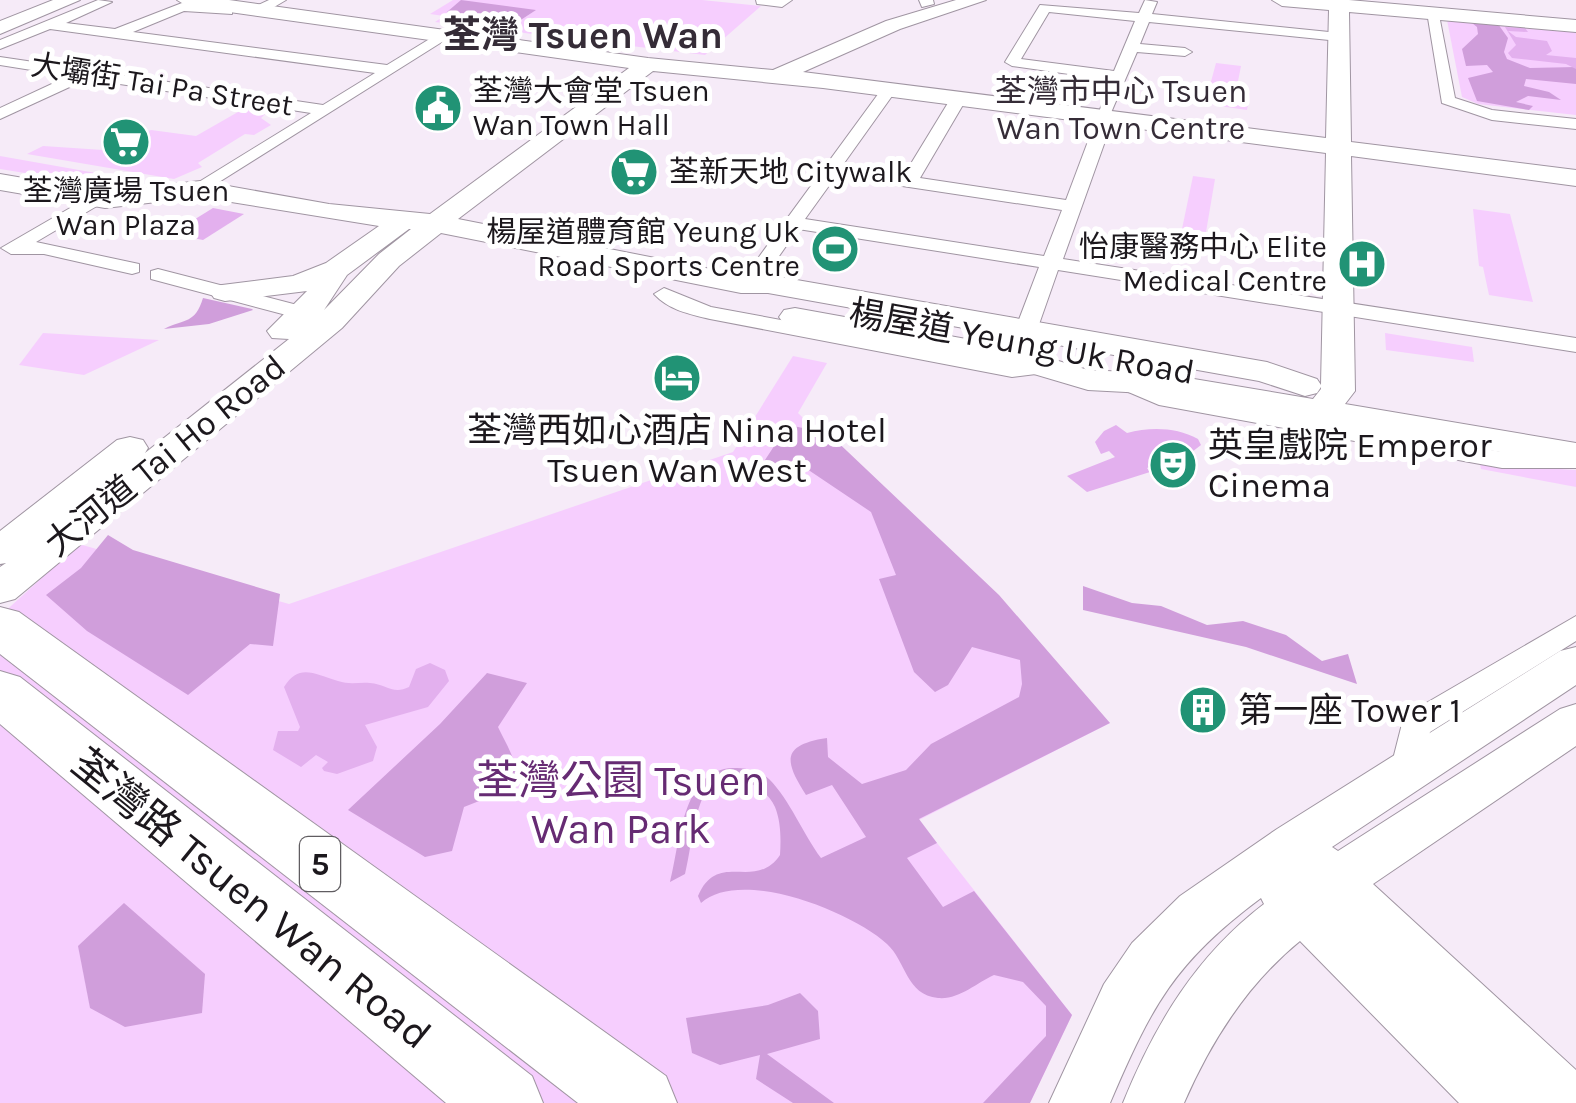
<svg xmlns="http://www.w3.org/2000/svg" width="1576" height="1103" font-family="Karla,'Noto Sans TC',sans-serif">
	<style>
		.green { fill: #f6cefe }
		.forest { fill: #d09edb }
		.water { fill: #e3b0ee }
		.pier { fill: #f6ebf8 }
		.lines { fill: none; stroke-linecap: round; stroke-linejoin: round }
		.street-casing { stroke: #a095a2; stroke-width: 2 }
		.secondary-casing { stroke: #a095a2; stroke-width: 2 }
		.highway-casing { stroke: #a095a2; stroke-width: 2 }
		.street { fill: #fff; fill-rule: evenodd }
		.secondary { fill: #fff; fill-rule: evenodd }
		.highway { fill: #fff; fill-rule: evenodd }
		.labels { text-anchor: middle; stroke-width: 10; stroke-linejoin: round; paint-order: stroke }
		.far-street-label { font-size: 30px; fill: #1c181d; stroke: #fff }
		.far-poi-label { font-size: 30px; fill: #1c181d; stroke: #fff; text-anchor: start }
		.far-quarter-label { font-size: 32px; fill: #352c37; stroke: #fff }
		.shield { fill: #fff; stroke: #605d61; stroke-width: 2.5 }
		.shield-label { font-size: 32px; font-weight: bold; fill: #1c181d }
		.street-label { font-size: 35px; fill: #1c181d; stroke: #fff }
		.poi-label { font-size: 35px; fill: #1c181d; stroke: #fff; text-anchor: start }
		.far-district-label { font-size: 38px; font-weight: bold; fill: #352c37; stroke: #fff }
		.near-park-label { font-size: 42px; fill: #662b73; stroke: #fff }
		.near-street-label { font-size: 42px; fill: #1c181d; stroke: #fff }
	</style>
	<rect width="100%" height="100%" fill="#f6ebf8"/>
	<!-- green -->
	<g class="green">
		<path d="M453,0H702L761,6L705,55L435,22L444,16L430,14Z"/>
		<path d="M1447,20L1576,31V115L1478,104L1462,97Z"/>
		<path d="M1216,63L1241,66L1236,91L1250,93L1247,110L1205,104Z"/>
		<path d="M245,108L268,111L261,118L271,125L254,135L245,134L198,163L202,167L174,179L27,154L43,146L103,150L151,130L196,136Z"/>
		<path d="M0,156L141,181L62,179L0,169Z"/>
		<path d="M1193,176L1215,179L1206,232L1182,229Z"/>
		<path d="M1473,209L1510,214L1533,302L1489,295L1483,267L1479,266Z"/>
		<path d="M43,333L159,340L84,375L19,365Z"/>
		<path d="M1385,333L1472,347L1474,362L1386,350Z"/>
		<path d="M793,356L827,363L798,413L1110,723L919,820L1072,1015L1030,1103H0V616L79,544L289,604L733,452Z"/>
		<path d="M1480,464L1576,470V487L1481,469Z"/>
	</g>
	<!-- forest -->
	<g class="forest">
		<path d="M461,0L536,10L510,27L449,20L447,12Z"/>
		<path d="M1467,19L1498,24L1508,38L1504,52L1507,59L1530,68L1576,67V84L1526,79L1524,86L1549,92L1561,100L1528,96L1516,102L1533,106L1529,110L1477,101L1468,78L1493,72L1487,65L1466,66L1462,49L1478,34L1477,27Z"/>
		<path d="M203,298L252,309L253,310L209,324L164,329C186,318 195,324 203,298Z"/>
		<path d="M788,425L828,433L999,595L1110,723L919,819L937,843L907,858L943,907L974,891L1072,1015L1030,1103H983L1046,1036V1006L1023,982L994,975C976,983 959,1000 938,998C906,995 906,961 887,944C852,912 741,867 701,903L698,896C718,849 755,892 780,855C781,839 781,822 775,807C764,782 720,765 704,795C693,817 691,850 685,874L670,882C680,844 682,769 733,768C746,768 759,770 769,779C790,800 803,834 821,858L866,837L832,785L806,795C785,762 780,745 827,738L828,757L862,784L906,770L931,744L1019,697L1022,684L1020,660L972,647L948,685L935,692L914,672L879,579L896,575L871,512L807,469L763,463Z"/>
		<path d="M108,535L133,550L280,594L273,646L250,644L188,695L87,631L46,595L81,568Z"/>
		<path d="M1083,586L1132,603L1161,606L1207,625L1243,621L1286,635L1322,661L1348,654L1357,684L1246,647L1083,610Z"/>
		<path d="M487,673L527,683L498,727C507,746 520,765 517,786L464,807L452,851L425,857L348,810L440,724Z"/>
		<path d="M124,903L205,974L202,1013L125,1027L90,1008L78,946Z"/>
		<path d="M800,993L818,1011L820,1039L767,1054L834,1103H793L756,1079L760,1055L720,1065L692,1053L686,1018L768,1005Z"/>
	</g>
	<!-- water -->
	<g class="water">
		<path d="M1505,27L1525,28L1528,32L1508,31L1516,37L1547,41L1552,51L1546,55L1576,58V69L1566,64L1512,58L1508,53L1516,45Z"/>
		<path d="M213,208L244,214L203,240L171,234Z"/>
		<path d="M1116,425L1127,433C1150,427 1176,427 1198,439L1201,445L1188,455L1182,454L1147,468L1150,472L1087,492L1067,476L1115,457L1109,451L1101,454L1095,442L1104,431Z"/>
		<path d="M430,663L445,670L449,681L428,707L365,725L377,747L373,761L337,774L324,771L322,768L328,762L316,755L301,767L273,750L278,731H298L300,727L284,687C299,663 314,674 338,681C350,685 359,682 370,683C386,684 393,695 409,687L416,669Z"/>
	</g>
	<!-- pier -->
	<path class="pier" d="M22,0H87L0,38V9Z"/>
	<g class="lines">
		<!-- street casing -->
		<g class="street-casing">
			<g id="street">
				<path d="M98,0L112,2L66,23L115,29L182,3L227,7L232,8V14L184,11L133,32L387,65L441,32L453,35L200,194L194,193V185L311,113L87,79L0,119V108L69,76L0,65V57L323,105L375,73L50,29L0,49V40Z"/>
				<path d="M269,0H286L264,13H254V7Z"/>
				<path d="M756,0H792L782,7L757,4Z"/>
				<path d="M919,0H933L934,4L922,7Z"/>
				<path d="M1145,0L1157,2L1152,14L1339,33L1346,37L1339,41L1149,22L1140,44L1185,48L1192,52L1185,56L1137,52L1110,115L1113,119L1063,259L1576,338V352L1058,270L1037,330L1026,337L1015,330L1039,267L798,229L770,269L748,288H734L731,284L756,261L884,86L897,89L842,166L904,175L951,98L959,93L967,98L920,178L1066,200L1111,80L1012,66L1005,62L1040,5L1139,13ZM1049,12L1135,21L1114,71L1021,59ZM836,176L1062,210L1044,256L805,219Z"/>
				<path d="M1427,12L1439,15L1455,98L1492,110L1576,119V129L1492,120L1442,103Z"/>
				<path d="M96,193L105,199L102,203L36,242L139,264V272L132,274L44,254H11L1,248Z"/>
				<path d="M158,269L332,314L335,319L324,325L151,279V271Z"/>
				<path d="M664,288L711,307L1012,363L1036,361L1047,368L1044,373L1012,377L710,319C689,314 669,310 654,294Z"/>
				<path d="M1134,379L1165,392L1502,452H1576V468H1502L1159,405L1126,391L1122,386L1126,381Z"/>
				<path d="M1576,616V641L1430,732L1419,780L1407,784L1395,780L1390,771L1404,716Z"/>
			</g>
		</g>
		<!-- secondary casing -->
		<g class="secondary-casing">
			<g id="secondary">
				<path d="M53,0H80L0,34V21Z"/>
				<path d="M177,0H229L648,58L773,70L886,21L956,0H986L900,29L803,72L1326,138L1329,10L1282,6L1272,0H1349L1576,20V32L1349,12L1351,142L1576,170V186L1351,156L1355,391L1345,404L1576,443V465L1164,394L1088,390L1007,366L795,326L784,324L779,317L784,310L795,308L1016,348L1088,370L1164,374L1313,399L1321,389V387L1317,393L1305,396L1259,381L768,293H741L441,233L399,266L342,328L15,599L0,603V567L6,563L0,564V531L117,440L130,437L143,440L148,448L145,453L289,339L272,338L267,331L307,291L225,301L214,298L210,292L214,286L293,276L326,263L379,226L200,197L105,208L0,190V174L105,192L200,181L329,204L430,214L629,68L187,6ZM653,71L823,88L1326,153L1321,385L1317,379L1267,362L768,275H741L458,219ZM409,229H411L379,254L324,310L347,275Z"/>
				<path d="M1576,647V685L1332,847L1338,851L1560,709L1576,704V746L1373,884L1576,1070V1103H1459L1300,941C1247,984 1211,1041 1184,1103H1123C1155,1024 1196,956 1264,904L1261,898C1174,963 1152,1005 1110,1103H1049L1104,984L1132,943L1180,896L1277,829L1560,651Z"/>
			</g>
		</g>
		<!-- highway casing -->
		<g class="highway-casing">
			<g id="highway">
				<path d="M0,607L19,612L666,1076L677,1103H578L0,654Z"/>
				<path d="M0,671L20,677L532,1076L543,1103H446L0,724Z"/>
			</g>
		</g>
		<!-- street -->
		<use href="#street" class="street"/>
		<!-- secondary -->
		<use href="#secondary" class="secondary"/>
		<!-- highway -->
		<use href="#highway" class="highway"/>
	</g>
	<!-- icons -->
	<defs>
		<g id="civic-disc" transform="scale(2.5)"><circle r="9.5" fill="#219375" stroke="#fff"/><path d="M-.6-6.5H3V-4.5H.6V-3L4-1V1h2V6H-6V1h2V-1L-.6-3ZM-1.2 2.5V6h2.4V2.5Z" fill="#fff"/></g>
		<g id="supermarket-disc" transform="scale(2.5)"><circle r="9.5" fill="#219375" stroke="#fff"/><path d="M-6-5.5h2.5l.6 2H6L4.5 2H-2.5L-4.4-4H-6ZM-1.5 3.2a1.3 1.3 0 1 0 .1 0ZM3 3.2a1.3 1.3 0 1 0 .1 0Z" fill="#fff"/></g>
		<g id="stadium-disc" transform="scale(2.5)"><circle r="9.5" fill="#219375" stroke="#fff"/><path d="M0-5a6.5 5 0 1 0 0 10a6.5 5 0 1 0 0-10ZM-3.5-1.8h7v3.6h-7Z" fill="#fff"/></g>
		<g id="hospital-disc" transform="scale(2.5)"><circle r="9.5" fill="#219375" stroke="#fff"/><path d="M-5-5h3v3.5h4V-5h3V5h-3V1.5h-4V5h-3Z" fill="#fff"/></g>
		<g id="hotel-disc" transform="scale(2.5)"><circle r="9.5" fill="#219375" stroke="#fff"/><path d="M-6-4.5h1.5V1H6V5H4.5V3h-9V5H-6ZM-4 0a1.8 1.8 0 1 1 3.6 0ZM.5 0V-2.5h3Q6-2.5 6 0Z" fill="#fff"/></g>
		<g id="theatre-disc" transform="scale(2.5)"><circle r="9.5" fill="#219375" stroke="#fff"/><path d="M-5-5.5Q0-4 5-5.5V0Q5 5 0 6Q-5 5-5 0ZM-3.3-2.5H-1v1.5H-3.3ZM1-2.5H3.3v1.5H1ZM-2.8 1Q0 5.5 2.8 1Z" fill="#fff"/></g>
		<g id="building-disc" transform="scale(2.5)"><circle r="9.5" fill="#219375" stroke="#fff"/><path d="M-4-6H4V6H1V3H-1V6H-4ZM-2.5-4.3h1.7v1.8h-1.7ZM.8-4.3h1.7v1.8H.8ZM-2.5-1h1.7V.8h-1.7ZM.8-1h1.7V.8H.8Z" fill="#fff"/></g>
	</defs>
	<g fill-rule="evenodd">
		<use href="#civic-disc" x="438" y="108"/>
		<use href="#supermarket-disc" x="126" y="142"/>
		<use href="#supermarket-disc" x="634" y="172"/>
		<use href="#stadium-disc" x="835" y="249"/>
		<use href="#hospital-disc" x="1362" y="264"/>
		<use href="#hotel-disc" x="677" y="378"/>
		<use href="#theatre-disc" x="1173" y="465"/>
		<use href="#building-disc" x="1203" y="710"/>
	</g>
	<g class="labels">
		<!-- far-street labels -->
		<g class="far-street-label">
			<text transform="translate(162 85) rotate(9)" y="10">大壩街 Tai Pa Street</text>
		</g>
		<!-- far-poi labels -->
		<g class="far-poi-label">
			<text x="473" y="101">荃灣大會堂 Tsuen<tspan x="473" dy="34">Wan Town Hall</tspan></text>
			<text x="669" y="182">荃新天地 Citywalk</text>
			<text x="126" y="201" text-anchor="middle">荃灣廣場 Tsuen<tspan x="126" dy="34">Wan Plaza</tspan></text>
			<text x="800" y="242" text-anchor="end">楊屋道體育館 Yeung Uk<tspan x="800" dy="34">Road Sports Centre</tspan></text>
			<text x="1327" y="257" text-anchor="end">怡康醫務中心 Elite<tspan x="1327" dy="34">Medical Centre</tspan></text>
		</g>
		<!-- far-quarter labels -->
		<g class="far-quarter-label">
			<text x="1121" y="102">荃灣市中心 Tsuen<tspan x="1121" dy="37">Wan Town Centre</tspan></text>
		</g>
		<!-- shield labels -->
		<rect class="shield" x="300" y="837" width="40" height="54" rx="8"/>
		<g class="shield-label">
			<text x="320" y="875">5</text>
		</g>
		<!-- street labels -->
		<g class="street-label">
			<text transform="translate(1022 342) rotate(10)" y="12">楊屋道 Yeung Uk Road</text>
			<text transform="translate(165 455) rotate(-39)" y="12">大河道 Tai Ho Road</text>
		</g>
		<!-- poi labels -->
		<g class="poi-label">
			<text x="677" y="442" text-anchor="middle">荃灣西如心酒店 Nina Hotel<tspan x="677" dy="40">Tsuen Wan West</tspan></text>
			<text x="1208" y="457">英皇戲院 Emperor<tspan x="1208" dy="40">Cinema</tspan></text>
			<text x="1238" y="722">第一座 Tower 1</text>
		</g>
		<!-- far-district labels -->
		<g class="far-district-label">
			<text x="583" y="48">荃灣 Tsuen Wan</text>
		</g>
		<!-- near-park labels -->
		<g class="near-park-label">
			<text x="621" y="795">荃灣公園 Tsuen<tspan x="621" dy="48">Wan Park</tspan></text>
		</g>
		<!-- near-street labels -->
		<g class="near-street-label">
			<text transform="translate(252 898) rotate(39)" y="15">荃灣路 Tsuen Wan Road</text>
		</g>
	</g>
</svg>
